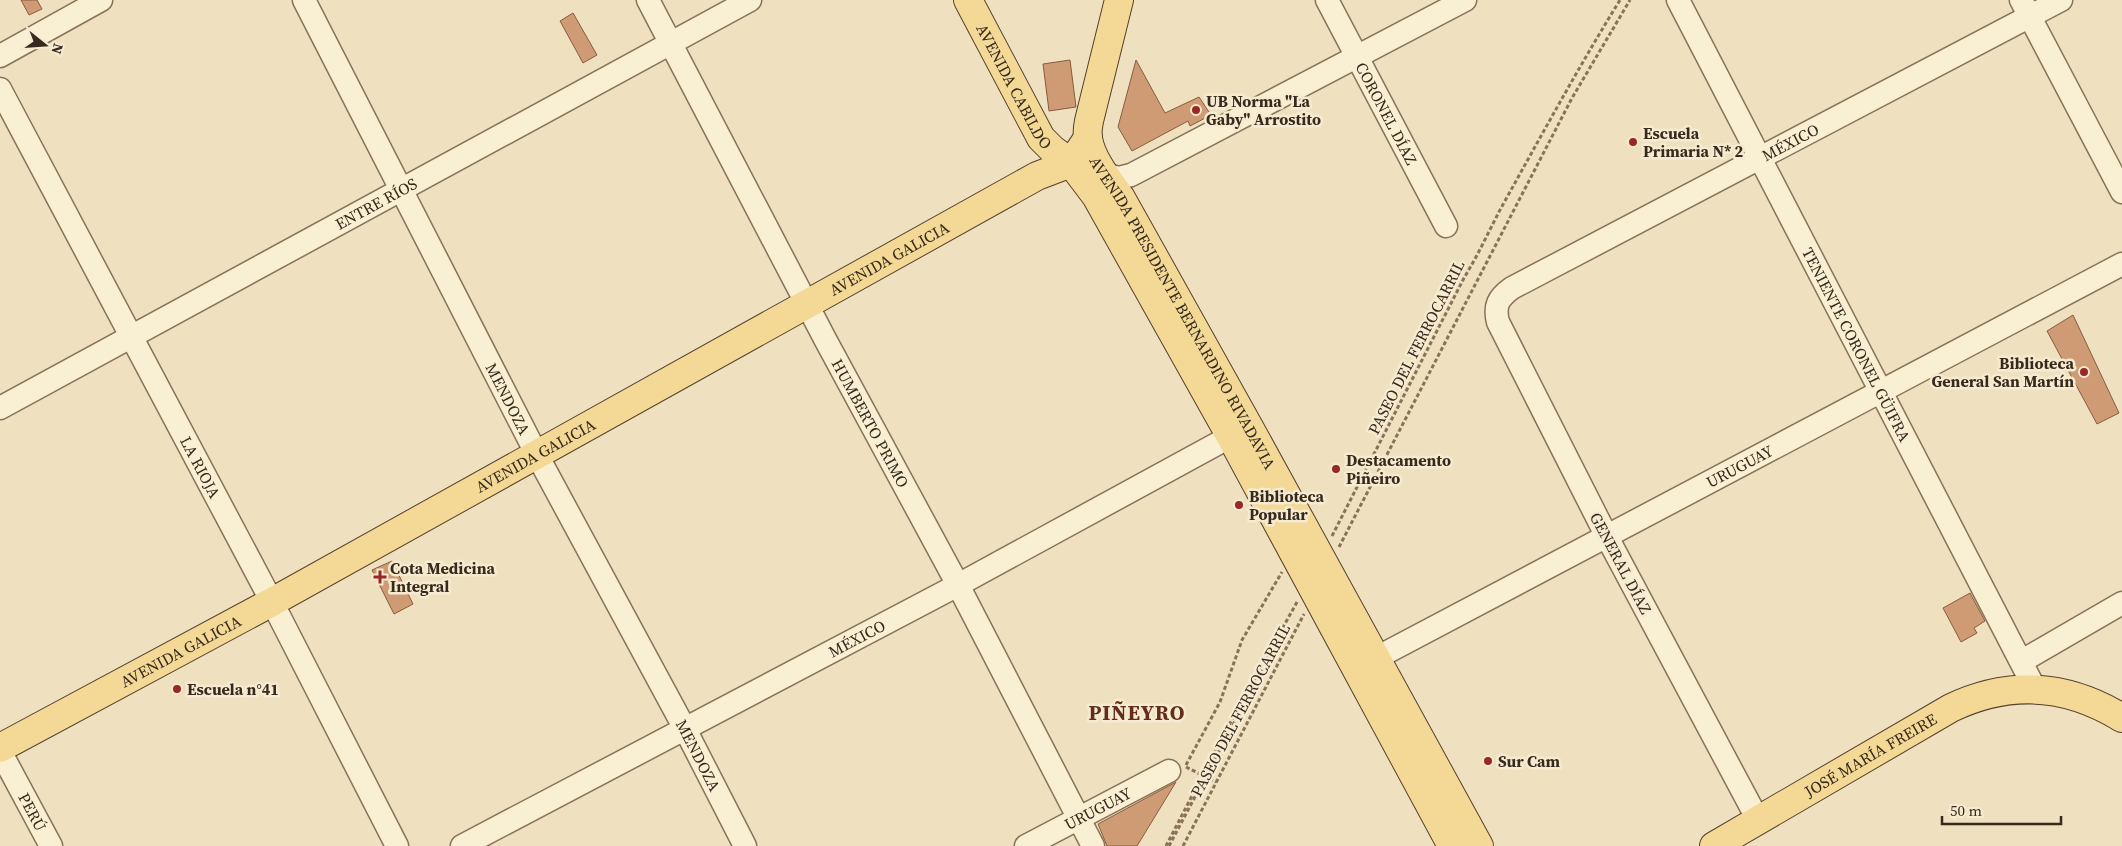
<svg xmlns="http://www.w3.org/2000/svg" width="2122" height="846" font-family="'Source Serif 4',serif">
	<style>
		.building { fill: #ce9b75; stroke: #885c3d }
		.lines { fill: none; stroke-linecap: round; stroke-linejoin: round }
		.minor-casing { stroke: #887258; stroke-width: 25 }
		.major-casing { stroke: #55402c; stroke-width: 30 }
		.path { stroke: #887258; stroke-width: 3; stroke-dasharray: 4 2.5; stroke-linecap: butt }
		.minor { stroke: #f9efd3; stroke-width: 22 }
		.major { stroke: #f3d896; stroke-width: 28 }
		.poi-dot { fill: #982726; stroke: #f6ebd0; stroke-width: 2 }
		.labels { text-anchor: middle; stroke-width: 5; stroke-linejoin: round; paint-order: stroke }
		.street-label { font-size: 16px; fill: #372a1c; stroke: #f6ebd0 }
		.poi-label { font-size: 16px; font-weight: bold; fill: #372a1c; stroke: #f6ebd0; text-anchor: start }
		.district-label { font-size: 21px; font-weight: bold; letter-spacing: 1px; fill: #652b1b; stroke: #f6ebd0 }
	</style>
	<rect width="100%" height="100%" fill="#efe1c0"/>
	<!-- building -->
	<g class="building">
		<path d="M21,0H37L42,9L29,15Z"/>
		<path d="M573,13L597,55L583,63L560,21Z"/>
		<path d="M1070,60L1076,107L1049,111L1043,64Z"/>
		<path d="M1136,60L1165,113L1199,97L1211,115L1190,126L1188,121L1132,151L1118,127Z"/>
		<path d="M2073,315L2119,413L2097,424L2047,331Z"/>
		<path d="M392,561L413,604L394,614L372,570Z"/>
		<path d="M1970,593L1985,621L1974,628L1977,633L1961,642L1943,608Z"/>
		<path d="M1176,782L1137,846H1107L1098,824Z"/>
	</g>
	<g class="lines">
		<!-- minor casing -->
		<g class="minor-casing">
			<g id="minor">
				<path id="s1" d="M304,0L537,455L685,729L745,846"/>
				<path id="s2" d="M648,0L825,339L958,585L1093,846"/>
				<path id="s3" d="M1327,0L1446,226"/>
				<path id="s4" d="M1678,0L2035,689"/>
				<path d="M2021,0L2122,192"/>
				<path d="M0,56L101,0"/>
				<path id="s5" d="M0,89L272,602L397,846"/>
				<path d="M1093,171L1119,178L1131,175L1465,0"/>
				<path id="s6" d="M0,408L750,0"/>
				<path d="M2022,661L2122,603"/>
				<path id="s7" d="M1361,666L2122,264"/>
				<path id="s8" d="M0,751L51,846"/>
				<path id="s9" d="M1758,820L1607,537L1498,322C1494,306 1498,298 1512,288L2061,0"/>
				<path id="s10" d="M462,846L958,585L1246,428"/>
				<path id="s11" d="M1026,846L1169,771"/>
			</g>
		</g>
		<!-- major casing -->
		<g class="major-casing">
			<g id="major">
				<path id="s12" d="M968,0L1041,138L1052,149L1071,163L1096,196L1231,437L1452,846"/>
				<path id="s13" d="M1119,0L1089,121C1088,126 1087,132 1088,138C1091,159 1109,181 1121,198L1249,427L1479,846"/>
				<path id="s14" d="M0,748L272,602L1037,176L1071,163L1088,138"/>
				<path id="s15" d="M1714,846L1951,708C2009,680 2067,684 2122,718"/>
			</g>
		</g>
		<!-- path -->
		<g class="path">
			<path d="M1332,536L1464,278C1478,255 1489,231 1501,208C1540,138 1578,68 1620,0"/>
			<path d="M1339,547L1572,98L1630,0"/>
			<path d="M1186,765L1220,702L1242,640L1282,572"/>
			<path d="M1186,767L1216,782"/>
			<path d="M1166,846L1224,734L1297,602"/>
			<path d="M1169,846L1263,668"/>
			<path d="M1183,846L1304,614"/>
		</g>
		<!-- minor -->
		<use href="#minor" class="minor"/>
		<!-- major -->
		<use href="#major" class="major"/>
	</g>
	<!-- markers -->
	<g class="poi-dot">
		<circle cx="1196" cy="110" r="5"/>
		<circle cx="1633" cy="142" r="5"/>
		<circle cx="2084" cy="372" r="5"/>
		<circle cx="1336" cy="469" r="5"/>
		<circle cx="1239" cy="505" r="5"/>
		<path d="M377.5 569.5h5v5h5v5h-5v5h-5v-5h-5v-5h5z"/>
		<circle cx="177" cy="689" r="5"/>
		<circle cx="1488" cy="761" r="5"/>
	</g>
	<g class="labels">
		<!-- street labels -->
		<g class="street-label">
			<text dy="6" stroke="none"><textPath href="#s12" startOffset="98">AVENIDA CABILDO</textPath></text>
			<text dy="6" stroke="none"><textPath href="#s3" startOffset="128">CORONEL DÍAZ</textPath></text>
			<text dy="6" stroke="none"><textPath href="#s9" startOffset="916">MÉXICO</textPath></text>
			<text dy="6" stroke="none"><textPath href="#s6" startOffset="428">ENTRE RÍOS</textPath></text>
			<text dy="6" stroke="none"><textPath href="#s14" startOffset="1015">AVENIDA GALICIA</textPath></text>
			<text dy="6" stroke="none"><textPath href="#s13" startOffset="341">AVENIDA PRESIDENTE BERNARDINO RIVADAVIA</textPath></text>
			<text dy="6" stroke="none"><textPath href="#s4" startOffset="388">TENIENTE CORONEL GÜIFRA</textPath></text>
			<text transform="translate(1416 347) rotate(-63)" y="6">PASEO DEL FERROCARRIL</text>
			<text dy="6" stroke="none"><textPath href="#s1" startOffset="448">MENDOZA</textPath></text>
			<text dy="6" stroke="none"><textPath href="#s2" startOffset="478">HUMBERTO PRIMO</textPath></text>
			<text dy="6" stroke="none"><textPath href="#s14" startOffset="610">AVENIDA GALICIA</textPath></text>
			<text dy="6" stroke="none"><textPath href="#s7" startOffset="428">URUGUAY</textPath></text>
			<text dy="6" stroke="none"><textPath href="#s5" startOffset="428">LA RIOJA</textPath></text>
			<text transform="translate(1621 563) rotate(62)" y="6">GENERAL DÍAZ</text>
			<text dy="6" stroke="none"><textPath href="#s10" startOffset="446">MÉXICO</textPath></text>
			<text dy="6" stroke="none"><textPath href="#s14" startOffset="205">AVENIDA GALICIA</textPath></text>
			<text transform="translate(1240 710) rotate(-62)" y="6">PASEO DEL FERROCARRIL</text>
			<text dy="6" stroke="none"><textPath href="#s1" startOffset="852">MENDOZA</textPath></text>
			<text dy="6" stroke="none"><textPath href="#s15" startOffset="181">JOSÉ MARÍA FREIRE</textPath></text>
			<text dy="6" stroke="none"><textPath href="#s11" startOffset="81">URUGUAY</textPath></text>
			<text dy="6" stroke="none"><textPath href="#s8" startOffset="69">PERÚ</textPath></text>
		</g>
		<!-- poi labels -->
		<g class="poi-label">
			<text x="1206" y="107">UB Norma "La<tspan x="1206" dy="18">Gaby" Arrostito</tspan></text>
			<text x="1643" y="139">Escuela<tspan x="1643" dy="18">Primaria N* 2</tspan></text>
			<text x="2074" y="369" text-anchor="end">Biblioteca<tspan x="2074" dy="18">General San Martín</tspan></text>
			<text x="1346" y="466">Destacamento<tspan x="1346" dy="18">Piñeiro</tspan></text>
			<text x="1249" y="502">Biblioteca<tspan x="1249" dy="18">Popular</tspan></text>
			<text x="390" y="574">Cota Medicina<tspan x="390" dy="18">Integral</tspan></text>
			<text x="187" y="695">Escuela n°41</text>
			<text x="1498" y="767">Sur Cam</text>
		</g>
		<!-- district labels -->
		<g class="district-label">
			<text x="1137" y="720">PIÑEYRO</text>
		</g>
	</g>
	<!-- north arrow -->
	<g transform="translate(45 45) rotate(107)" stroke="#f6ebd0" stroke-width="4" paint-order="stroke">
	<path d="M0-4L9 19L0 12L-9 19Z" fill="#372a1c"/>
	<text y="-8" font-size="14" font-weight="bold" text-anchor="middle" fill="#372a1c">N</text>
	</g>
	<!-- scale -->
	<path d="M1942 816v8h119v-8" fill="none" stroke="#372a1c" stroke-width="2.5"/>
	<text x="1950" y="816" font-size="15" fill="#372a1c" stroke="#f6ebd0" stroke-width="4" paint-order="stroke">50 m</text>
</svg>
